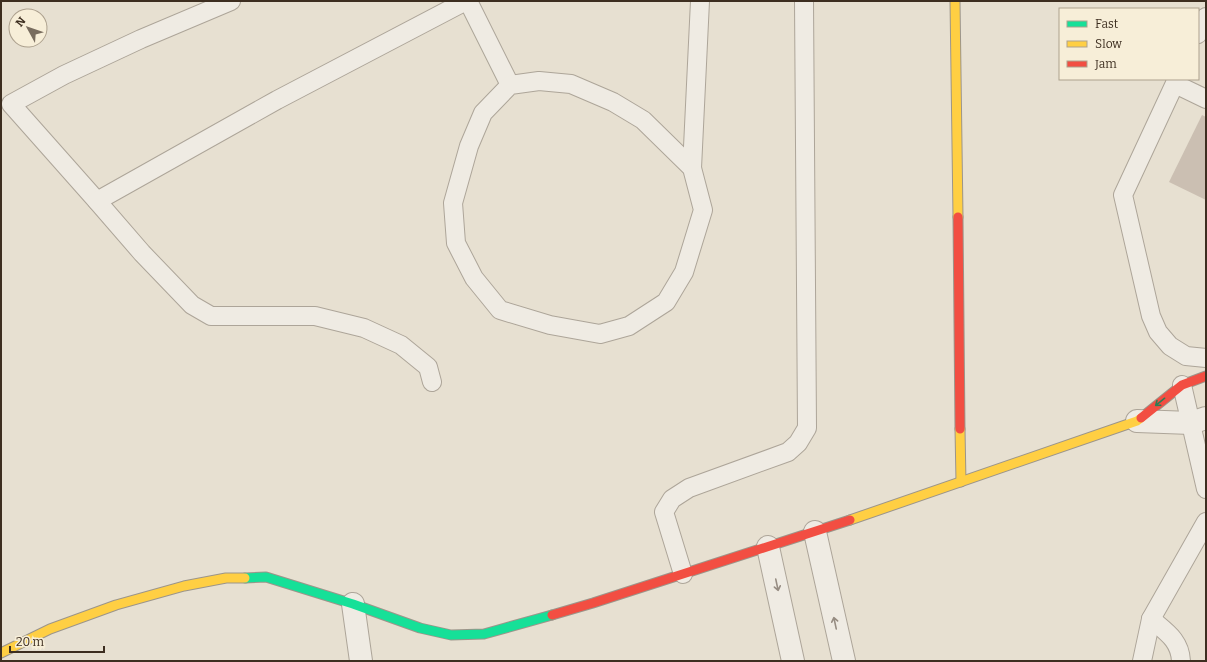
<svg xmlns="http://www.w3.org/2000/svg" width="1207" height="662" font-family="Bitter,serif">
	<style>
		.building { fill: #cbbfb2 }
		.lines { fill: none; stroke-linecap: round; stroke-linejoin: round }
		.lane-casing { stroke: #ada599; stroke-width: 20 }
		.street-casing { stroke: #ada599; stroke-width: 24 }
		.fast-casing { stroke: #9c958a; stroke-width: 11 }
		.slow-casing { stroke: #9c958a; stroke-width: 11 }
		.jam-casing { stroke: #9c958a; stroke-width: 11 }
		.lane { stroke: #efebe3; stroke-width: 18 }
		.street { stroke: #efebe3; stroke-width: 22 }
		.fast { stroke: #16e098; stroke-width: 9 }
		.slow { stroke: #ffcf43; stroke-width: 9 }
		.jam { stroke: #f24e42; stroke-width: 9 }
		.oneway { stroke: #2b7e56 }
		.oneway2 { stroke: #968c82 }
	</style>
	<rect width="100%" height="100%" fill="#e7e0d1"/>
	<!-- building -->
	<path class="building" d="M1202,115L1206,117V200L1169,182Z"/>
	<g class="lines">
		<!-- lane casing -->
		<g class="lane-casing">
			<g id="lane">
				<path d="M231,1L141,39L64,75L11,104L97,201L142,253L192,305L211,316H315L364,328L401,345L428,367L432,382"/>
				<path d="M468,1L510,85"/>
				<path d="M1198,34L1206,17"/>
				<path d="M1177,79L1123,195L1151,316L1158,332L1170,346L1186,356L1206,358"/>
				<path d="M539,81L571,84L613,102L643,120L692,168L703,210L684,272L666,302L629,326L600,334L550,325L500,310L474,278L456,243L453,203L469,146L483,113L510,85Z"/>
				<path d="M1175,84L1206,99"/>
				<path d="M692,168L700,1"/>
				<path d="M97,201L277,100L466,1"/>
				<path d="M1182,385L1206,489"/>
				<path d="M683,574L664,512L672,499L689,488L788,452L798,443L807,428L804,1"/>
				<path d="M1151,619C1166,632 1180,640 1181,661"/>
				<path d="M1142,661L1151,619L1206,522"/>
			</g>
		</g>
		<!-- street casing -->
		<g class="street-casing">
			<g id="street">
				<path d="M1137,421L1191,423L1206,418"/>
				<path d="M815,532L844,661"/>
				<path d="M768,547L793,661"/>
				<path d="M353,604L361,661"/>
			</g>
		</g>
		<!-- fast casing -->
		<g class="fast-casing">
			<path id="fast" d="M245,578L266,577L353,604L420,628L451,635L484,634L552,615"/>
		</g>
		<!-- slow casing -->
		<g class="slow-casing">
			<g id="slow">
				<path d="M955,1L958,217"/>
				<path d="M960,429L961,482"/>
				<path d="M850,520L1137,421L1141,418"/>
				<path d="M1,653L50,629L116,605L184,586L226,578H245"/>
			</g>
		</g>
		<!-- jam casing -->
		<g class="jam-casing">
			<g id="jam">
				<path d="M958,217L960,429"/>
				<path d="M1141,418L1182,385L1206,376"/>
				<path d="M552,615L593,603L850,520"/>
			</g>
		</g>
		<!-- lane -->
		<use href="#lane" class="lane"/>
		<!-- street -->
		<use href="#street" class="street"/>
		<!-- fast -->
		<use href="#fast" class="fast"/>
		<!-- slow -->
		<use href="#slow" class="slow"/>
		<!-- jam -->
		<use href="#jam" class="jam"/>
	</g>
	<!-- one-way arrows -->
	<defs><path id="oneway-shaft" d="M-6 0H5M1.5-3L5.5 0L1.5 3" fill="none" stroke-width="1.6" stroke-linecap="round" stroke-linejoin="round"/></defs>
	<use class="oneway" href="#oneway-shaft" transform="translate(1160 402) rotate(141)"/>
	<g class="oneway2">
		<use href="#oneway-shaft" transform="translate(777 585) rotate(78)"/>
		<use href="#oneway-shaft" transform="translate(835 623) rotate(-102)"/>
	</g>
	<!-- border -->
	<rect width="1207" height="662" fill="none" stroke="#3d2e20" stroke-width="4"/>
	<!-- legend -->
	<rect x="1059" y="8" width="140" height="72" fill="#f7eed8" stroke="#ada18e"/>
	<rect x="1067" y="21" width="20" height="6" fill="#16e098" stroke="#ada18e"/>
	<text x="1095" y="28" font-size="12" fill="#3d2e20">Fast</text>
	<rect x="1067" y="41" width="20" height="6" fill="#ffcf43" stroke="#ada18e"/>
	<text x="1095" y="48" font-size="12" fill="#3d2e20">Slow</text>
	<rect x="1067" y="61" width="20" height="6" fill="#f24e42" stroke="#ada18e"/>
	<text x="1095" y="68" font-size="12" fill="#3d2e20">Jam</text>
	<!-- north arrow -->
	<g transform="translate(28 28) rotate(310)"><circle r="19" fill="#f7eed8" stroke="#ada18e"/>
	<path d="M0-3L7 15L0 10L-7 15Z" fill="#786c5e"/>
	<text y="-6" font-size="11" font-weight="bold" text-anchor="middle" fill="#3d2e20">N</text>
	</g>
	<!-- scale -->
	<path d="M10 646v6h94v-6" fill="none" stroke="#3d2e20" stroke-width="2"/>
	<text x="16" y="646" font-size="12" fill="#3d2e20" stroke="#f7eed8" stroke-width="3" paint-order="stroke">20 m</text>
</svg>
